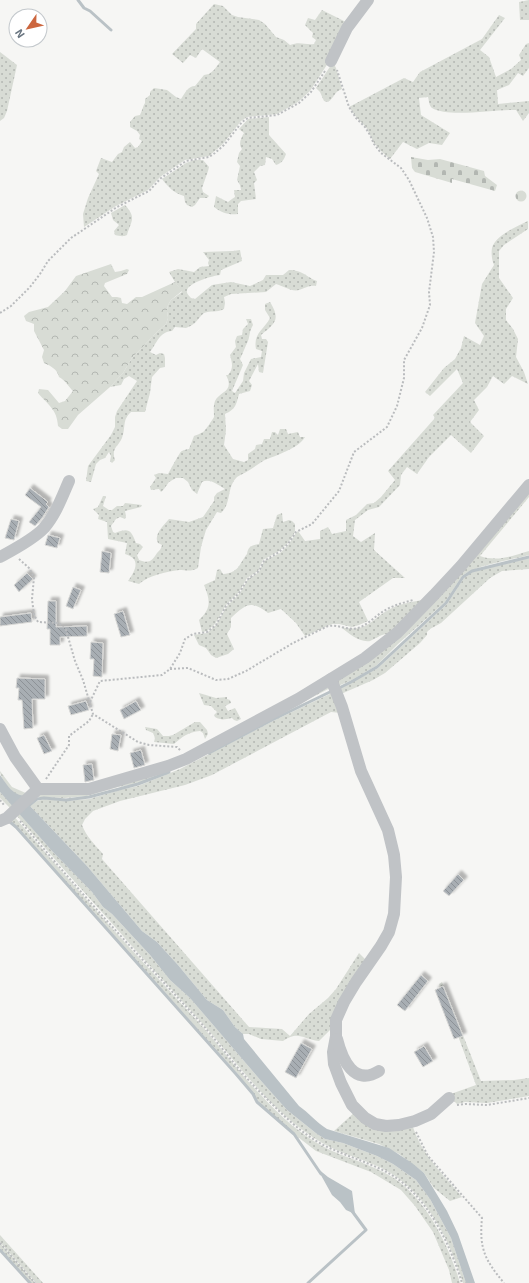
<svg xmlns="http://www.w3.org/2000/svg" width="529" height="1283" font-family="'Exo 2',sans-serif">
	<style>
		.grass { fill: url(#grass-dots) }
		.forest { fill: url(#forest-crowns) }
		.wetland { fill: url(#wetland-marsh) }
		.cemetery { fill: url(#cemetery-stones) }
		.water { fill: #bac2c6 }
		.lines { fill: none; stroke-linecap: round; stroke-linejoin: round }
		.stream { stroke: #bac2c6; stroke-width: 3 }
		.building { fill: url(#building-back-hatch); stroke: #d8d8d6; filter: url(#shadow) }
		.path { stroke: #babcbe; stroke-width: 2; stroke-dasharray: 2 2; stroke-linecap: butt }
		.street { stroke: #c0c3c6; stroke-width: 12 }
	</style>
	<defs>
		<pattern id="grass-dots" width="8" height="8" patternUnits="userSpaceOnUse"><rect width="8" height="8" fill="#d8dcd5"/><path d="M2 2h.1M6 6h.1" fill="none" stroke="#b3b7b2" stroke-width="1.8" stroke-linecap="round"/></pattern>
		<pattern id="forest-crowns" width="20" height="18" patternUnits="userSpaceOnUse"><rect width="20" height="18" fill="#d8dcd5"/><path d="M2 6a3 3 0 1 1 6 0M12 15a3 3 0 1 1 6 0" fill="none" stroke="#b3b7b2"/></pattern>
		<pattern id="wetland-marsh" width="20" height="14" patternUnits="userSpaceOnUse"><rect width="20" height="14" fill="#d8dcd5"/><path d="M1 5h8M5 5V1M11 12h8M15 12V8" fill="none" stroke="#b3b7b2"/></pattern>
		<pattern id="cemetery-stones" width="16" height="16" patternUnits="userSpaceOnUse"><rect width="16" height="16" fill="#d8dcd5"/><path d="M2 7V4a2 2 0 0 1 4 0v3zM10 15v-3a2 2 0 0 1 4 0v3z" fill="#b3b7b2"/></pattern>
		<pattern id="building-back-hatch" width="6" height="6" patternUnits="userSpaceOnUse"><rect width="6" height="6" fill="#a8aeb3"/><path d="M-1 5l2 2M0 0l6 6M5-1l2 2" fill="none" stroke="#8d9297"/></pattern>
		<filter id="shadow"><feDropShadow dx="3.5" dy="-3.5" stdDeviation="1" flood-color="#0004"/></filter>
	</defs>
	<rect width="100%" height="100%" fill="#f6f6f4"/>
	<!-- grass -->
	<g class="grass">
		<path d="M529,0V20H520L519,2Z"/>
		<path d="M214,4L223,6L232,15L238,17L259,20L265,24L276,37L284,40L290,45C300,41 304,45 314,44L316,40L312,37L313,33L305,25L308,18L315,20L322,10L346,22L330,60L310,91L298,102L277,114L247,117L241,121L223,144L209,156L185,160L160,177L148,190L116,206L84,227L83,214L88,198L99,174L96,171L101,158L112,162L118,154L122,152L124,147L130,142L135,148L138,147L142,141L139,139L140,135L137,131L130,127V122L135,116L140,115C142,111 143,106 145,103V99L150,95V92L154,88L167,90L176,97L181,99C185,93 188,86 195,86L204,75L209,74L214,70L220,62L202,49L196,58L190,55L183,63L172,54L196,29V24Z"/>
		<path d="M499,15L505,18L480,50L489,57L496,77L511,69L521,60L519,55L526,44L529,43V68L523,76L518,73L509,85L497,90L498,104L529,101V113L523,121L516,110C496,109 448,118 432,108C429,106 429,100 428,97L419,98L421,115L450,133L442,145L429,143L417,149L403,142L390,159L382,152L374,143L366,127L357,118L349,107L404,78L413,82L420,72L482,39Z"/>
		<path d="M0,52L17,65L7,111L4,118L0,121Z"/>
		<path d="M333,62L336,68L342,89C334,92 335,97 328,102L324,101L320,92L316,88Z"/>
		<path d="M269,117V135L286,154C284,160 282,163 276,165L272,159L266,157L265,165L260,166L254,172L257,180L254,183L256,199L241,201L238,204V214C228,215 222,213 214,207L216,196L228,202L232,199L235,197L234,190H241L240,185L237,180L240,166L237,162L239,153L242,149C238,144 241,138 244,133L239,129L248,119Z"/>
		<path d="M194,160H203L209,167L208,171L202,188L203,192L209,196L207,198H200L195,205L192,207L187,205L185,202L184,196C174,193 168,187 162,179L186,163Z"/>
		<path d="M125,205C137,218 131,221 127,235C123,237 120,236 115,235L114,231L119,225L113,220L111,213Z"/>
		<path d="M528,221V229L504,245L499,251V278L513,298L506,309V320L513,329L518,339L516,357L524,372L528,384L512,376L504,384L493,376L487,387L474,400L479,410L470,422L484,436L471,453L451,435L429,457L417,474L407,467L401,475L400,485L379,507L368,510L355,520L353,536L361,542L375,533L374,550L405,578H393L359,602L368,621L359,625L352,627L339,624H332L305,636L296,623L281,609L268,613C251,600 246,604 231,618V627L227,634L234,649L228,654L216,658L211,655L206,648L199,645L194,635L207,633L216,625L227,606L240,593L248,579L259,572L264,561L280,553L289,544L296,533L298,531L305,541L320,539V531L328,527L332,534L346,531V520L356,515L367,504L374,503L381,497L395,480L388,471L435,418L433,415L463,383L457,369L430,396L425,392L444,368L455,359L461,348L464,336L480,345L484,336L475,323L482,284L494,265C492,260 491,254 492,248C495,236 517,226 528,221Z"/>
		<path d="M240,250L242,261L221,270L220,275C212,276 190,282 187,290C186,293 189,296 191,298L195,299L212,285L231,282L250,286L263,280L266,275H283L289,270C303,270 306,277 317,281L316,286C309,285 306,288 299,290C292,292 283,286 276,284L266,292L231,294L224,297L225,303L224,309C216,313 211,310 204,313C200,316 198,320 195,323C192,325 189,327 186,328L175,327L172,331C159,332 157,343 150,352L156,355L160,353L164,354L165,358V367L160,368L152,377L150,393L145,412H131C122,420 126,427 122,438C118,447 111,448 115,460L112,463L110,461L111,456L109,452L105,458L100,460L96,464L91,482L86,481L88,466L111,435L115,427V417L117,411L137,381L129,376L124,379L121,385L110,387L123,373L132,358L157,332L166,324L168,318L167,310L168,305L171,300L182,292L175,282L169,272L178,269L194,272L200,267L209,266L208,263L209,260L203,252L233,251Z"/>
		<path d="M270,302C281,320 275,323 261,335L262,339H266L268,342L263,373L259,372L258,364L249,381L252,385L250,391L239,394C236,405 236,409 225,414L226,430L224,445L233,459L244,462L248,460V454L255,449L256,445L262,444L264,439H270L272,432H275L278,435L280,429H286L288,434L298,432L300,437H305C298,449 276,455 263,461C258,464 253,468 248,471C245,473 240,475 237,477C226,488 232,503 221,513L217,512L206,530L201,547L198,568C191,572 186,570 179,570C166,572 149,575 139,584L128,581C135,571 142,559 125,554L127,543L108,539L107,522L98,519L99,515L93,509L98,507L103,496H106L103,506L109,510H112L117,506H123L125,503L142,505L141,507L125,511L126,516L125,519L120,517L116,519L111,526L113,532L115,533C128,528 131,529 136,543L140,544L143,547L137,555L139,560C149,564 152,561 157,553C160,550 161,549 162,545L158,543C153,535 164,525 169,519L189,522L203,517L214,501V497L217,493L225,489C218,485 210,478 202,482L197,494L192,490L188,482L183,478H176L169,482L164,489L161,492L159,489L151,490L150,487L156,478L154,475L159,473L168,474C170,471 180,451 182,451C183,450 188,449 189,449L194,436C196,435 200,434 203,432C205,431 213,419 214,417C214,411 213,407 215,401C220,391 235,392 226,375H228C234,368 232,363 230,355L236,347L235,341L237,336L242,335L243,329L248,324L246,319H251L253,325C249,332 250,335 248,341C245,347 243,353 240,359L243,365L232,391L235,393L243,381L244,373L251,359L261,357L262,351L256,349C253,333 264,330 270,318L265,310V304Z"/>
		<path d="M529,488V497L480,556C497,562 512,556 529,551V555C511,560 475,565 462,576L445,602L398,644L376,666L350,681L338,686L337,679L365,661Z"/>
		<path d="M282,513L283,522L289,520L292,521L295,524V532L288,543L279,551L263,560L258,571L247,578L239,592L226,605L215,624L207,631L202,632L199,620C212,608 210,600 204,585L215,580L217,570L220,569L223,574C239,573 239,564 247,554C248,546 253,545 259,544L263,529L273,528L277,515Z"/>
		<path d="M529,558V569L502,571L490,578L441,623L430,629L427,632V635L420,643L385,673L373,680L341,694L339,689L378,668L447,604L464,578L472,572Z"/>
		<path d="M426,599L391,634C382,633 378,638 370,641C360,643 348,633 341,627C369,633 370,619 392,608C402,603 414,602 426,599Z"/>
		<path d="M327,684L332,687L217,747L137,784L118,787L87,796L65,798L37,797L31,805L37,801L45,799L65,801L89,799L120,790L138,786L180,769L273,721L334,692L341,713L331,712L212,775L185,785L120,801L93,811L85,819L82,825C86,836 95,845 103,854L102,859L249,1027L282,1029L290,1036L309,1014L328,998L336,989L359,953L368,962L334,1026L319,1041C303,1039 298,1030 283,1041L261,1039L249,1034H243L235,1027L223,1010L207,1000L178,965L157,942L142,931L87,866L30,806V802L35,795L165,769Z"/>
		<path d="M199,693L216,698L227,697V699L230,700L231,703L225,706L228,711L235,708L241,719L237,721L234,720L232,718C225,719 222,721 215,717L214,715L217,712L211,706L204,705Z"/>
		<path d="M195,722H200L207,730L208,734L205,739L203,733L200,731C188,732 182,737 174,744L154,742L155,738L153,733L146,730L145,727L157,729L163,736H169L173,735Z"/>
		<path d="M0,792L14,807L11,809L0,798Z"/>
		<path d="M18,812L52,851L92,892L103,907L112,914L150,955L170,980L190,998L262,1082L287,1110L317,1134L325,1139L343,1143L377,1156L393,1164L416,1180L430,1199L451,1238L466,1283H463C452,1247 433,1206 403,1182C382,1164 356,1159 332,1148C306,1136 282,1114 262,1093C241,1071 223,1046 202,1023C171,988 139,955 109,920C78,886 48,851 17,816Z"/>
		<path d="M12,814C44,851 76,888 108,924C139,958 170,991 200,1024C221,1047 239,1073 261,1095C280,1116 304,1138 330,1150C354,1161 381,1167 402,1184C430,1207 450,1249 460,1283H452L449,1270L433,1232L415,1206L401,1190L371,1172L316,1151L294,1134L263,1107L237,1073L17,827L10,821Z"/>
		<path d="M442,982L481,1081L514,1080L529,1078V1096L487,1103L465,1102L457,1104L448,1095L476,1085L439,984Z"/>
		<path d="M356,1111L364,1120L413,1127C422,1155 444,1175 462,1197L450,1201L434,1188L424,1173L399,1154L379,1144L334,1131Z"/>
		<path d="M0,1235L43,1283H36L0,1242Z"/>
		<path d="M0,1243L35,1283H31L0,1248Z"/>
	</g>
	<!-- forest -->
	<path class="forest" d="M111,264L115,272L121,271L127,269L129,270L127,274L105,283L104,286L112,297H117L121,298L122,303L127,304L136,297H142L175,282L182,291L171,300L168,305L167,310L168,318L166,324L157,332L132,358L123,373L110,387L78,415L68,429H62L58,426C57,409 48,405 38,393L39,389L48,390L59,403L65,401L73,391C68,386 66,381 59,377C57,369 51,366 44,363L42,357L44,350L34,331V324L26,321L24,316L29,312L48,307L65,291L76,276Z"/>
	<!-- wetland -->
	<path class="wetland" d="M0,771L12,787L28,794L26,796C23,796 19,796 17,795C10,791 0,778 0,771Z"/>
	<!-- cemetery -->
	<g class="cemetery">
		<path d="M411,157L428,160L440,159L484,171L485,176L497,185L495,191L452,179V183L415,172L412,168Z"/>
		<circle cx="521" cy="196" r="5.5"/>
	</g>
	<!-- water -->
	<g class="water">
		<path d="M0,775C8,786 12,795 26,796L30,802V806L87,866L142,931L157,942L178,965L207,1000L223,1010L235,1027L243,1034L244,1039L299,1106C309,1113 316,1122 327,1129L389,1148L412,1163L424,1173L447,1211L458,1234L475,1283H466L451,1238L430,1199L416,1180L393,1164L377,1156L343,1143L325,1139L317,1134L287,1110L262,1082L190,998L170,980L150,955L112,914L103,907L92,892L52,851L0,792Z"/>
		<path d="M317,1168L328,1177L352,1191L355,1214L346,1210L340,1202L332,1195Z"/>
	</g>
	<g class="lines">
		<!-- stream -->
		<g class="stream">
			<path d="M78,0L84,8L90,11L111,30"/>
			<path d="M337,689L351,682L377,667L446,603L463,577L472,571L529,557"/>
			<path d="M209,753L272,720L332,691"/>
			<path d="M28,806L37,799L44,798L66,800L89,797L138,784L169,772"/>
			<path d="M7,822H10L16,827L236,1074L253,1094L257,1102L294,1134L321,1174"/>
			<path d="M0,1250L30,1283"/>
			<path d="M308,1283L366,1230L352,1211"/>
		</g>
	</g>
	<!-- building -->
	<g class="building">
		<path d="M30,488L48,502L46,504L49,507L42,518L35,526L29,522L41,507L25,495Z"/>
		<path d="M11,519L19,521L14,540L5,538Z"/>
		<path d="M48,535L60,538L57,548L45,545Z"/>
		<path d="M102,551L111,553L109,573L100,572Z"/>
		<path d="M27,573L33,579L19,592L14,585Z"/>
		<path d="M73,587L81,590L73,609L66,606Z"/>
		<path d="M48,601H56V627L87,626V636L60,637V645H50V629H47Z"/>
		<path d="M123,611L130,635L121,637L114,614Z"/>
		<path d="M31,613L32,622L0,626V617Z"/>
		<path d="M91,642L103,643L102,677L93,676L94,659H90Z"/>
		<path d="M17,678L45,679V699H32L33,728L24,729L22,700H18L19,688H16Z"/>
		<path d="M86,701L89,710L71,715L68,706Z"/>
		<path d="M136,701L141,710L124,719L120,710Z"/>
		<path d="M112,734L121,735L118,751L110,749Z"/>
		<path d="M44,735L52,751L44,754L37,738Z"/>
		<path d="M141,750L145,765L134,768L130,753Z"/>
		<path d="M92,764L94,780L85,782L83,765Z"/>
		<path d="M458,874L464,880L449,896L443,891Z"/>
		<path d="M421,975L428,981L405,1011L397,1005Z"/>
		<path d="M443,986L463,1036L454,1039L435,990Z"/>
		<path d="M301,1043L312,1049L296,1078L285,1072Z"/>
		<path d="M424,1046L433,1061L423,1067L414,1052Z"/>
	</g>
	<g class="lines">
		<!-- path -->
		<g class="path">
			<path d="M0,313L11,306L30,287L40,274L48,261L71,238L117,207L149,191L161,178L186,161L209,157L215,153L224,145L242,122L248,118L277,115L299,103L311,92L325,71"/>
			<path d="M19,559L29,568L34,577L32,599L34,615L38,622L59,623L66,630L75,661L83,680L93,714L138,742L149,745L177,747L180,750"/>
			<path d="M170,669L188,668L216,680L228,679L246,671L293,643L328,626C338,624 348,631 358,628C368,625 375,616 384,611C393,605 403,603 413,600"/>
			<path d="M90,702L100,681L162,675L170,669L180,653L185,639L193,634L207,632L216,625L226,606L239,593L248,579L259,571L264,561L279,552L288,544L296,532L312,524L339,491L354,452L387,427L397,406L404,378V360L422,328L430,305L429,292L434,252L433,237L427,218L409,180L401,168L381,153L374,144L370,135L365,127L356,118L349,107L337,70"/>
			<path d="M46,779L69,745V736L89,721L93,714"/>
			<path d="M0,800L4,805"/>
			<path d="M20,821C49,855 78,889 108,922C139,956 170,989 201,1023C222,1047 240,1073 263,1095C283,1115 305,1138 332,1149C356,1160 382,1166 403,1183C432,1207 451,1247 462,1283"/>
			<path d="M457,1105L465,1104L487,1105L529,1098"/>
			<path d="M416,1132L428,1156L482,1218C479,1249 485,1260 504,1283"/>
			<path d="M0,1243L35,1283"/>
		</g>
		<!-- street -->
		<g class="street">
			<path d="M331,61L347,28L368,0"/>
			<path d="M0,557C13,550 34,539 44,528C56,514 62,497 69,481"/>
			<path d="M331,679L342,707L361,771L388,830L394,855L396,877L394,914L389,932L381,946L356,982L344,1002L336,1020V1036L333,1052L334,1064L341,1083L352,1105L365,1118L375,1124L386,1126L399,1125L415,1121L431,1114L449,1098"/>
			<path d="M0,729L15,757L38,789"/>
			<path d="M0,821L7,818L38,789H89L168,766L186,759L298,699L365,658L397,633L434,595L461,566L529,485"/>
			<path d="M337,1039C342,1059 354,1087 379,1071"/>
		</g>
	</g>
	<!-- north arrow -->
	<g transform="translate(28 28) rotate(236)"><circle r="19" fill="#ffffff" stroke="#c3c8cc"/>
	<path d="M0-3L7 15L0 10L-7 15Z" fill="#cc663e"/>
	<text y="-6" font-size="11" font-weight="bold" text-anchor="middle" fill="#697580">N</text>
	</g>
</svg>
